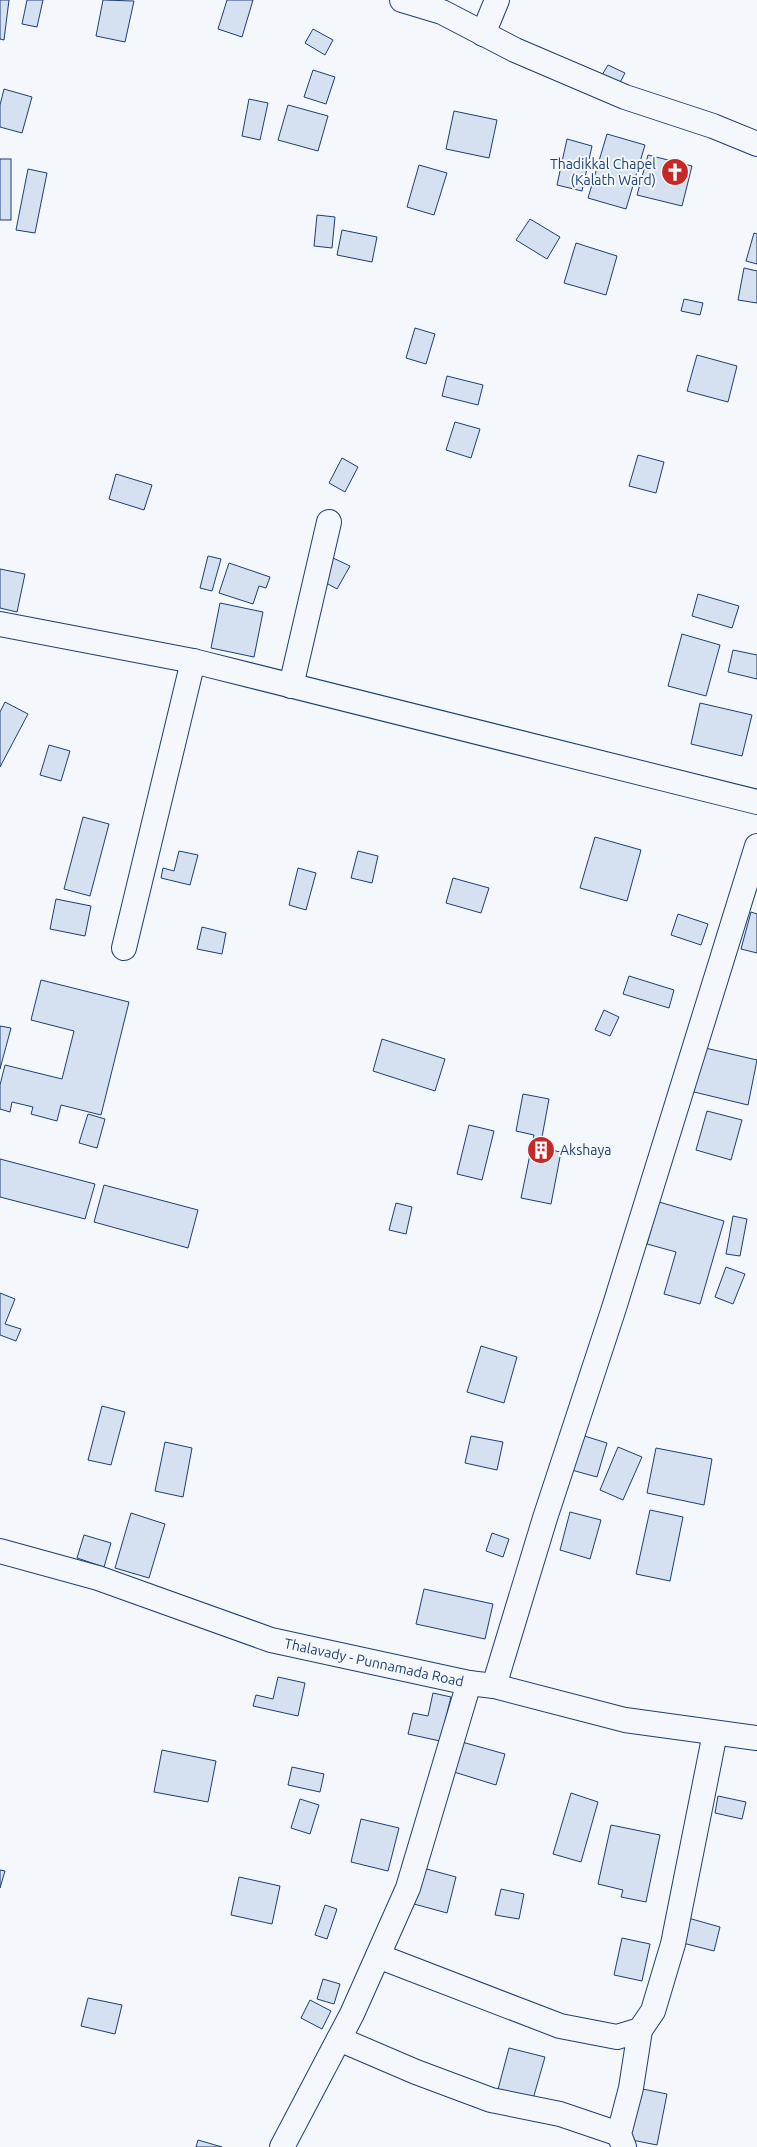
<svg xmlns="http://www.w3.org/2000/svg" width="757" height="2147" font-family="Ubuntu,sans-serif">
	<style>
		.building { fill: #d5e0f0; stroke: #1d3f73 }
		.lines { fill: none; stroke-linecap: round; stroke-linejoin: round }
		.street-casing { stroke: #1d3f73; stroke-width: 26 }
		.street { stroke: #f4f7fb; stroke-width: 24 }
		.labels { text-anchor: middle; stroke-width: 4; stroke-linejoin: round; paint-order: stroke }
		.poi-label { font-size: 14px; fill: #1d3f73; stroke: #f4f7fb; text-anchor: end }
		.street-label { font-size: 14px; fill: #1d3f73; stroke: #f4f7fb }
	</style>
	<rect width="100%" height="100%" fill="#f4f7fb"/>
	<!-- building -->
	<g class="building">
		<path d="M0,0H9L4,40L0,39Z"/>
		<path d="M27,0H43L37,27L22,24Z"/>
		<path d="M103,0L134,1L125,42L96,36Z"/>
		<path d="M227,0H253L242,37L218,29Z"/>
		<path d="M313,29L333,40L325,55L305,43Z"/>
		<path d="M608,65L625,73L616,90L599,80Z"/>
		<path d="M313,70L335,77L326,104L304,97Z"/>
		<path d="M4,89L32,97L22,133L0,127V105Z"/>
		<path d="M249,99L268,103L260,140L242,136Z"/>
		<path d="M288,105L328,116L318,151L278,140Z"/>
		<path d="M454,111L497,120L489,158L446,149Z"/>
		<path d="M607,134L645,145L626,209L588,198Z"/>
		<path d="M567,139L592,146L582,191L557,185Z"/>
		<path d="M648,155L692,166L682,206L637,195Z"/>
		<rect x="0" y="159" width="11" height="61"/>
		<path d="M419,165L447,173L434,215L407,207Z"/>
		<path d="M28,169L47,173L35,233L16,230Z"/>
		<path d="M317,215L335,217L332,248L314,246Z"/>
		<path d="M530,219L560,237L547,259L516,240Z"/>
		<path d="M342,230L377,237L372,262L337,255Z"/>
		<path d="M754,233L757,234V264L746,261Z"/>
		<path d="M576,243L617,256L606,295L564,283Z"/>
		<path d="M744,268L757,271V303L738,300Z"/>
		<path d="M684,299L703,303L700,315L681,311Z"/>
		<path d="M415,328L435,334L426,364L406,358Z"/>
		<path d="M697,355L737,366L728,402L687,391Z"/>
		<path d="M447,376L483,385L478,405L442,396Z"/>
		<path d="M455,422L480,429L471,458L446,450Z"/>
		<path d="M638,455L664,462L656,493L629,486Z"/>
		<path d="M342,458L358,467L345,492L329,483Z"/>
		<path d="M116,474L152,485L144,510L109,499Z"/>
		<path d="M208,556L221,559L212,591L200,588Z"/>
		<path d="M331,557L350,566L337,589L319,579Z"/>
		<path d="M229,563L270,577L266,588L259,586L253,604L219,593Z"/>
		<path d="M0,569L25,574L17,612L0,608Z"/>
		<path d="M698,594L739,606L732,628L692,616Z"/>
		<path d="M220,603L263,612L254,657L211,648Z"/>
		<path d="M682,634L720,645L706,696L668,686Z"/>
		<path d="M733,650L757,655V679L728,672Z"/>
		<path d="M5,702L28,714L0,767V712Z"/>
		<path d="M700,703L752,715L742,756L691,744Z"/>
		<path d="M49,745L70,751L61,781L40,775Z"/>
		<path d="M83,817L109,824L90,896L64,889Z"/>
		<path d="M595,837L641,850L627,901L580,888Z"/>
		<path d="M179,851L198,855L190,885L161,878L163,868L174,871Z"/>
		<path d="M358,851L378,856L372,883L351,878Z"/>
		<path d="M298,868L316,873L306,910L289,905Z"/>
		<path d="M453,878L489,888L481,913L446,903Z"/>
		<path d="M56,899L91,906L85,936L50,929Z"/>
		<path d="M751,912L757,914V953L741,949Z"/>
		<path d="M678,914L708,924L701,945L671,935Z"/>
		<path d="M202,927L226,933L222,954L197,949Z"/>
		<path d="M629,976L674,990L669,1008L623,994Z"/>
		<path d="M41,980L129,1002L101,1115L61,1105L57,1121L31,1114L33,1107L12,1102L10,1112L0,1109V1085L5,1065L62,1079L74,1031L31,1020Z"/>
		<path d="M604,1010L619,1017L610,1036L595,1030Z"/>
		<path d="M0,1026L11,1028L0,1069Z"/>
		<path d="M382,1039L445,1059L435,1091L373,1071Z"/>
		<path d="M701,1047L757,1060L748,1105L690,1091Z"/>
		<path d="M523,1094L549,1099L540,1148L561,1152L551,1204L521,1198L534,1135L516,1131Z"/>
		<path d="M707,1111L742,1120L731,1160L696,1150Z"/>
		<path d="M88,1114L105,1119L97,1148L79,1143Z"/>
		<path d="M469,1125L494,1131L482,1180L457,1174Z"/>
		<path d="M0,1159L95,1184L85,1219L0,1197Z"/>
		<path d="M104,1185L198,1210L188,1248L94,1222Z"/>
		<path d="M659,1202L724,1221L700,1304L664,1294L676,1252L647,1244Z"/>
		<path d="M396,1203L412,1207L406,1234L389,1230Z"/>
		<path d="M733,1216L747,1219L740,1256L726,1254Z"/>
		<path d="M726,1267L745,1274L733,1304L715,1297Z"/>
		<path d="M0,1293L15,1299L5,1324L21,1329L16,1341L0,1335Z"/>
		<path d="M481,1346L517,1357L504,1403L467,1392Z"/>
		<path d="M102,1406L125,1412L111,1465L88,1460Z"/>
		<path d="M578,1434L607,1443L597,1477L568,1469Z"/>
		<path d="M471,1436L503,1442L497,1470L465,1463Z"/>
		<path d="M165,1442L192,1448L183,1497L155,1491Z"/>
		<path d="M618,1447L642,1457L623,1500L600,1490Z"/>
		<path d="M656,1448L712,1459L704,1505L647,1493Z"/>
		<path d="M650,1510L683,1517L670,1581L636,1574Z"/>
		<path d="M570,1512L601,1520L590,1559L560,1550Z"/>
		<path d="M131,1513L165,1524L149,1578L115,1568Z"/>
		<path d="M492,1533L509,1539L503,1557L486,1551Z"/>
		<path d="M84,1535L111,1543L104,1567L77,1558Z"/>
		<path d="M424,1589L493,1604L485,1639L416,1624Z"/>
		<path d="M278,1677L305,1683L298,1716L253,1706L256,1695L273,1699Z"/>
		<path d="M433,1693L451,1697L440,1741L408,1734L413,1713L428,1716Z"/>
		<path d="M462,1742L505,1754L496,1785L454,1772Z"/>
		<path d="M162,1750L216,1761L208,1802L154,1792Z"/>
		<path d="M292,1767L324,1774L320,1792L288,1785Z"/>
		<path d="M571,1793L598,1802L581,1862L553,1854Z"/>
		<path d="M718,1796L746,1802L742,1819L715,1813Z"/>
		<path d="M300,1799L319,1805L310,1834L291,1828Z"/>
		<path d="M361,1819L399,1828L388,1871L351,1862Z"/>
		<path d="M611,1825L660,1835L646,1902L621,1897L623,1890L598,1884Z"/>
		<path d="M423,1868L456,1877L447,1913L414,1904Z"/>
		<path d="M0,1870L5,1871L0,1888Z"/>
		<path d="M239,1877L280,1886L272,1924L231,1915Z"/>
		<path d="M501,1889L524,1894L519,1919L495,1915Z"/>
		<path d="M325,1905L337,1909L327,1939L315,1935Z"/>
		<path d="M681,1916L720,1927L714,1951L675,1941Z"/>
		<path d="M622,1938L650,1944L642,1981L614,1975Z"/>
		<path d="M323,1979L340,1984L334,2004L317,1999Z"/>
		<path d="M88,1998L122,2005L115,2034L81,2026Z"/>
		<path d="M310,2000L331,2011L322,2029L301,2018Z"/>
		<path d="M509,2048L545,2057L531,2106L496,2097Z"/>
		<path d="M633,2087L667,2094L657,2145L622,2138Z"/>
		<path d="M198,2140L222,2147H196Z"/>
	</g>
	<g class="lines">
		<!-- street casing -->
		<g class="street-casing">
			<g id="street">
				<path d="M402,0L442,12L515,50L625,97L713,126L757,144"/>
				<path d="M483,34L497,0"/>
				<path d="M0,624L193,661L757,802"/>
				<path d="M291,686L329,522"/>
				<path d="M124,948L193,661"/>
				<path id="s1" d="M0,1551L98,1578L271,1640L469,1683L494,1686L625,1720L757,1738"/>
				<path d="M494,1686L545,1518L614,1308L757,846"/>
				<path d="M378,1956L560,2026L617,2037L640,2030L653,2011L673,1944L715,1733"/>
				<path d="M339,2039L416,2072L491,2100L560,2114L619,2134"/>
				<path d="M282,2147L352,2014L408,1888L469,1683"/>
				<path d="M624,2147L619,2134L631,2088L640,2030"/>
			</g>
		</g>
		<!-- street -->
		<use href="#street" class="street"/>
	</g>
	<!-- icons -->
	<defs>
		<g id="church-disc" transform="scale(1.4375)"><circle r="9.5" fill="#c62828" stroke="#f4f7fb"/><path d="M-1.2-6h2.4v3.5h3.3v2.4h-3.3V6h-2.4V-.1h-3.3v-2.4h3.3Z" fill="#fff"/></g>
		<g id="building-disc" transform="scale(1.4375)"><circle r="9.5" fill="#c62828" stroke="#f4f7fb"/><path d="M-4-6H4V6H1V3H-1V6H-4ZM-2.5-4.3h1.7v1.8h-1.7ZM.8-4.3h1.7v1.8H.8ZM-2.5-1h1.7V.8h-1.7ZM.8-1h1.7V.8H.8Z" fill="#fff"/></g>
	</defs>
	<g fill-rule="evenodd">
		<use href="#church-disc" x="675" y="172"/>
		<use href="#building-disc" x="541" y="1150"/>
	</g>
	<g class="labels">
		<!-- poi labels -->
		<g class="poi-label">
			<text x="656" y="169">Thadikkal Chapel<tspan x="656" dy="16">(Kalath Ward)</tspan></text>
			<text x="560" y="1155" text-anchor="start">Akshaya</text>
		</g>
		<!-- street labels -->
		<g class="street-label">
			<text dy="5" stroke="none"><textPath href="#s1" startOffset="391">Thalavady - Punnamada Road</textPath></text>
		</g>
	</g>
</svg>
